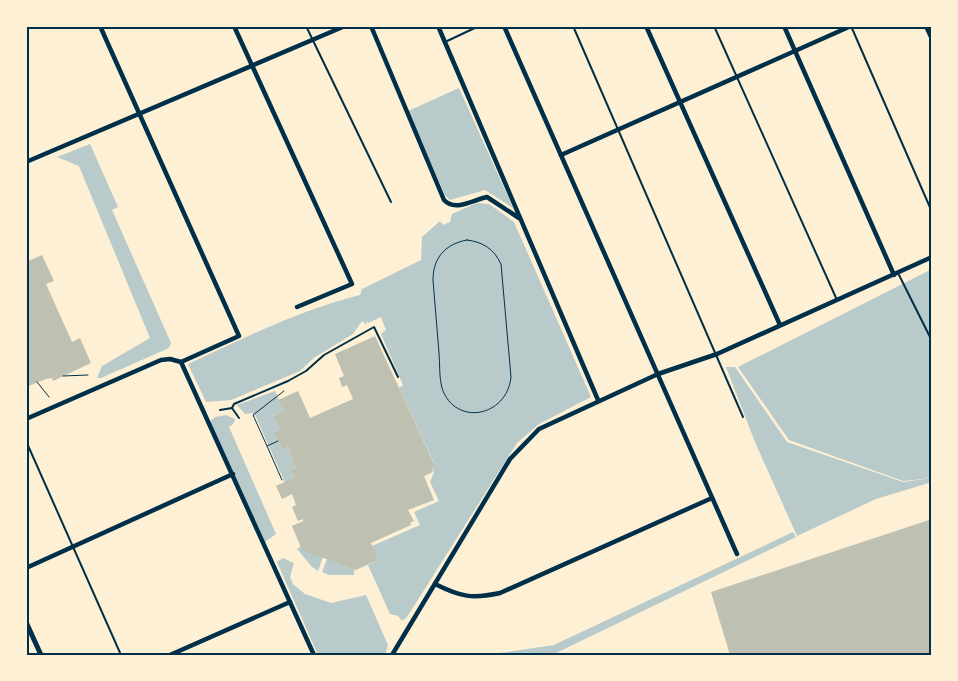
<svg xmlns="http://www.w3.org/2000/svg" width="958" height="681" font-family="Barlow,sans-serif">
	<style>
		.green { fill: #b9caca }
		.building { fill: #bec0b2 }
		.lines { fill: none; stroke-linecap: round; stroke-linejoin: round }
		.path { stroke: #003049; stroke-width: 1 }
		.service { stroke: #003049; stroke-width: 2 }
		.minor { stroke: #003049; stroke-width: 4.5 }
		.tertiary { stroke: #003049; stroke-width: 5 }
		.neatline { fill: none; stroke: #003049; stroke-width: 2 }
	</style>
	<rect width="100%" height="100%" fill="#fdf0d5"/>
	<!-- green -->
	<g class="green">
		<path d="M459,88L513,208L485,190L450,200L445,195L408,111Z"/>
		<path d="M90,144L118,207L112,210L171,343L169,348L101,378H97L102,366L150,338L79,166L57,157Z"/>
		<path d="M477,203L489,204L514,222L591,397L539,424L517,443L407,617L402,621L398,616L390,614L368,565L378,560L372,546L420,525L414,512L439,501L430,482L434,472L432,467L435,465L399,388L403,385L381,334L386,330L381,317L368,323L366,320L367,325L362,321L353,334L315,357L300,371L231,400L206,402L188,364C245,338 299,310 360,295L362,289L421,260L422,237L440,221L443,225L450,222L452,214Z"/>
		<path d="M932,269V478L903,481L789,440L738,367Z"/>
		<path d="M726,367H735L787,442L903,482L932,478V482L876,499L797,536L755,442Z"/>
		<path d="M275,391L284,411L273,416L280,430L274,432L282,450L288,447L296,468L291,470L295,477L285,483L256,417L253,413L245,414L237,405Z"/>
		<path d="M226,415L235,419L234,423L229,427L276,534L265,542L210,422L215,417Z"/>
		<path d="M793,532L796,537L552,655H487L554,645Z"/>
		<path d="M301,546L323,557L318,571L312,567L297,549Z"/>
		<path d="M283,558L294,563L290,577L293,584L305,594L331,603L366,595L388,645L385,655H318L277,562Z"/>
		<path d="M327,559L354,569V575H329L322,572Z"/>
	</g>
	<!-- building -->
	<g class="building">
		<path d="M42,255L54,281L46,284L72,342L80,338L91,363L53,381L52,378L46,379L26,387V262Z"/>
		<path d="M375,336L435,466L432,468L433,472L424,476L434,500L408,510L414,521L410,523L411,525L371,543L378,560L356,570L302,550L292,526L303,521V519L298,521L292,507L296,505L292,494L282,499L276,486L295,477L291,470L296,468L288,447L282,450L274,432L280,430L273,416L284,411L278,400L298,391L310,418L353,399L347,385L342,387L339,378L344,376L335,354Z"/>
		<path d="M932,519V655H730L711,592Z"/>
	</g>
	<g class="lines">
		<!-- path -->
		<g class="path">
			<path d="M467,240C483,242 494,249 501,264L511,377C507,417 455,427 442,388C439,377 440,364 439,353C437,329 435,304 433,280C433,258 445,244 467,240Z"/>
			<path d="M63,376L88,375"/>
			<path d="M37,382L49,397"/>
			<path d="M278,441L267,446L253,415L284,391"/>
			<path d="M267,446L282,480"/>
		</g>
		<!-- service -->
		<g class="service">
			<path d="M306,26L391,202"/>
			<path d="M573,26L743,417"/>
			<path d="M714,26L837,300"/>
			<path d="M851,26L932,212"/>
			<path d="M445,42L479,26"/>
			<path d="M898,273L932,341"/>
			<path d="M232,408L234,404L288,381L306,371L324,355L374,327L398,377"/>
			<path d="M220,410L232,408L239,418"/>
			<path d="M26,441L121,655"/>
		</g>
		<!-- minor -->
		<g class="minor">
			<path d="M234,26L352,284L297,307"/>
			<path d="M371,26L444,200C455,212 473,200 487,197L519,218"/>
			<path d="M438,26L598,400"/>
			<path d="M504,26L737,554"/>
			<path d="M646,26L780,325"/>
			<path d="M784,26L894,275"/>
			<path d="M926,26L932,39"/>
			<path d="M561,155L851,26"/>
			<path d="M26,162L345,26"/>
			<path d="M181,362L314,655"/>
			<path d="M26,419L161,360L170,359L181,362L239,336L100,26"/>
			<path d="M26,568L233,474"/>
			<path d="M435,584C461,597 472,599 500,593L712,498"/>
			<path d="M170,655L290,602"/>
			<path d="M392,655L510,459L539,429L658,374L717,354L932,257"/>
		</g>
		<!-- tertiary -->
		<path class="tertiary" d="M26,622L41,655"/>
	</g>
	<!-- border -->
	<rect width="958" height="681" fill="none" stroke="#fdf0d5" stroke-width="55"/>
	<rect x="28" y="28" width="902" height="626" class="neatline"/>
</svg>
